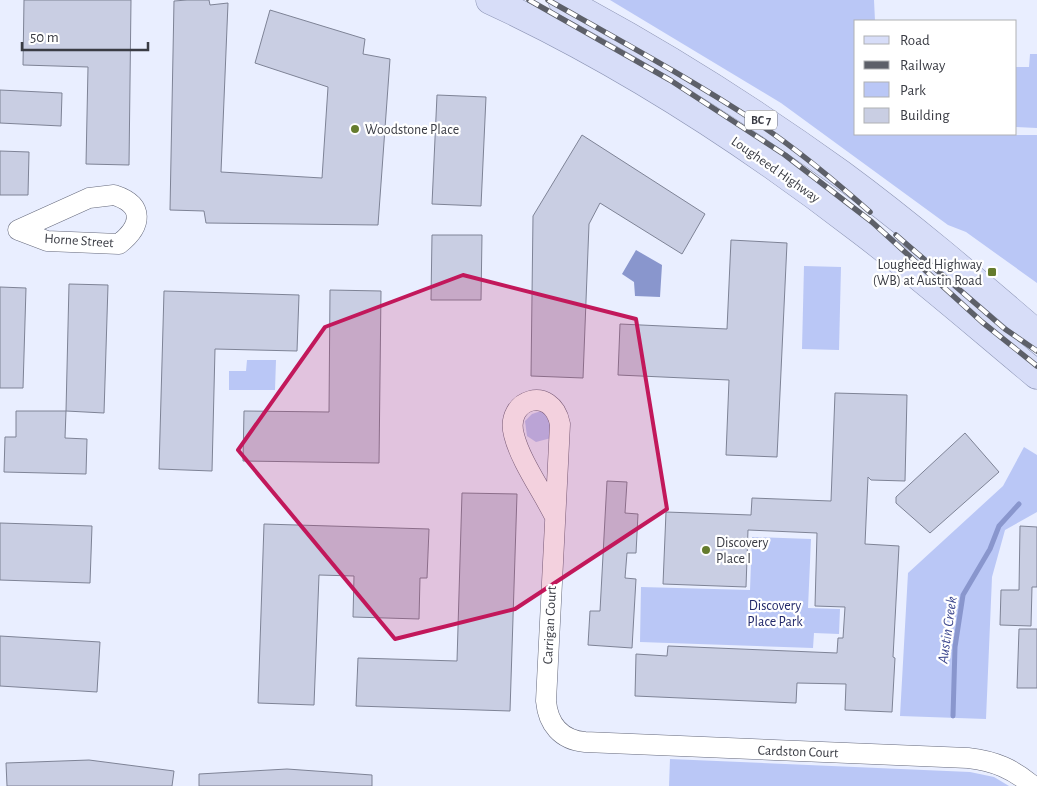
<svg xmlns="http://www.w3.org/2000/svg" width="1037" height="786" font-family="'Alegreya Sans',sans-serif">
	<style>
		.green { fill: #bac7f6 }
		.water { fill: #8996cd }
		.lines { fill: none; stroke-linecap: round; stroke-linejoin: round }
		.stream { stroke: #8996cd; stroke-width: 5 }
		.building { fill: #c9cee3; stroke: #7e8396 }
		.street-casing { stroke: #65697c; stroke-width: 21 }
		.primary-casing { stroke: #8e96b6; stroke-width: 29 }
		.street { stroke: #fff; stroke-width: 20 }
		.primary { stroke: #d7ddf8; stroke-width: 28 }
		.rail-casing { stroke: #5d6069; stroke-width: 5.5 }
		.rail { stroke: #fff; stroke-width: 4; stroke-dasharray: 11; stroke-linecap: butt }
		.marked { fill: #c2185b; fill-opacity: 0.2; stroke: #c2185b; stroke-width: 4; stroke-linejoin: round }
		.poi-dot { fill: #657c2e; stroke: #fff; stroke-width: 2 }
		.labels { text-anchor: middle; stroke-width: 4.5; stroke-linejoin: round; paint-order: stroke }
		.shield { fill: #fff; stroke: #75767c; stroke-width: 1 }
		.shield-label { font-size: 12px; font-weight: bold; fill: #3a3c44 }
		.poi-label { font-size: 14px; fill: #3a3c44; stroke: #fff; text-anchor: start }
		.street-label { font-size: 14px; fill: #3a3c44; stroke: #fff }
		.park-label { font-size: 14px; fill: #22296a; stroke: #fff }
		.water-label { font-size: 15px; font-style: italic; fill: #404b90; stroke: #fff }
	</style>
	<rect width="100%" height="100%" fill="#e9eeff"/>
	<!-- green -->
	<g class="green">
		<path d="M610,0H874L875,21H856V134L1037,135V283L966,232L948,225L781,103Z"/>
		<path d="M1030,54H1037V128L1016,127V67H1029Z"/>
		<path d="M804,266L841,267L839,350L802,349Z"/>
		<path d="M247,360H276L275,390H229V371H246Z"/>
		<path d="M541,411L550,415L551,438L536,442L527,436L525,421L532,414Z"/>
		<path d="M1024,447L1037,455V512L1005,530L992,577L986,719L900,716L908,573L1003,486Z"/>
		<path d="M752,537L811,539L808,608L840,609L839,634L814,633L813,648L640,642L641,587L750,590Z"/>
		<path d="M670,759L970,772L994,777L1009,786H669Z"/>
	</g>
	<!-- water -->
	<path class="water" d="M636,250L662,265L660,297L635,296L634,282L622,274Z"/>
	<g class="lines">
		<!-- stream -->
		<path class="stream" d="M953,716L955,647L963,595L990,549L999,526L1019,504"/>
	</g>
	<!-- building -->
	<g class="building">
		<path d="M24,0H131L129,165L86,164L88,67L23,65Z"/>
		<path d="M187,0H209L210,5L228,3L221,172L322,178L328,87L255,63L270,10L365,39L363,54L390,59L378,225L206,223L204,211L170,210L174,1Z"/>
		<path d="M0,90L62,93L61,126L0,123Z"/>
		<path d="M437,95L486,97L481,206L432,204Z"/>
		<path d="M582,135L705,214L682,254L600,203L589,224L583,378L531,376L533,216Z"/>
		<path d="M0,151L29,152L28,195H0Z"/>
		<path d="M432,235H482L481,300H431Z"/>
		<path d="M731,240L787,243L777,457L726,455L729,380L618,375L620,324L727,329Z"/>
		<path d="M69,284L108,285L104,413L66,411Z"/>
		<path d="M0,287L26,288L23,388H0Z"/>
		<path d="M330,290L381,291L379,463L243,461L244,411L329,412Z"/>
		<path d="M164,291L299,295L297,351L215,349L212,471L159,469Z"/>
		<path d="M835,393L907,395L905,481L871,480L868,477L865,544L899,546L893,657L895,658L892,712L845,710L846,684L797,683L796,703L635,696L636,654L667,656L668,646L837,653L838,638H843L845,607L815,606L817,533L748,530L746,587L663,584L666,512L751,515L752,498L831,501Z"/>
		<path d="M16,411H66L65,438L87,439L86,474L4,472L5,437H16Z"/>
		<path d="M965,433L999,472L930,533L896,503V497Z"/>
		<path d="M607,481L627,482L625,513L638,514L636,553H627L625,578L636,579L632,648L588,645L590,611H600Z"/>
		<path d="M462,493L517,494L510,711L356,706L358,658L457,661Z"/>
		<path d="M0,523L92,526L90,583L0,580Z"/>
		<path d="M264,524L429,529L427,578H420L419,619L353,617L354,576L319,575L314,705L258,703Z"/>
		<path d="M1020,526L1037,527V587H1032L1031,626L1000,625L1001,590H1019Z"/>
		<path d="M1019,629H1037V688H1017Z"/>
		<path d="M0,636L100,642L97,692L0,686Z"/>
		<path d="M89,760L174,771L172,786H7L6,763Z"/>
		<path d="M287,769L372,775V786H199V774Z"/>
	</g>
	<g class="lines">
		<!-- street casing -->
		<g class="street-casing">
			<g id="street">
				<path d="M114,195C145,205 142,226 119,244L47,241L18,230L89,198Z"/>
				<path d="M554,515C542,491 520,460 514,435C504,399 552,384 560,424L546,701C548,724 561,740 585,742L968,758C995,761 1013,769 1033,786"/>
			</g>
		</g>
		<!-- primary casing -->
		<g class="primary-casing">
			<g id="primary">
				<path d="M490,0C621,61 745,141 859,229C920,275 978,326 1037,375"/>
				<path d="M562,0C659,51 752,110 841,174C909,224 973,279 1037,334"/>
			</g>
		</g>
		<!-- street -->
		<use href="#street" class="street"/>
		<!-- primary -->
		<use href="#primary" class="primary"/>
		<!-- rail casing -->
		<g class="rail-casing">
			<g id="rail">
				<path d="M529,0L670,80L785,155L872,222L982,322L1037,366"/>
				<path d="M548,0C619,40 691,79 759,124C798,150 835,181 870,212"/>
				<path d="M896,235L1005,329L1037,351"/>
			</g>
		</g>
		<!-- rail -->
		<use href="#rail" class="rail"/>
	</g>
	<!-- marked area -->
	<path class="marked" d="M463,275L636,319L667,509L515,609L395,639L238,450L325,327Z"/>
	<!-- markers -->
	<g class="poi-dot">
		<circle cx="355" cy="129" r="5"/>
		<rect x="987" y="267" width="10" height="10" rx="2.5"/>
		<circle cx="706" cy="550" r="5"/>
	</g>
	<g class="labels">
		<!-- shield labels -->
		<rect class="shield" x="745" y="110.5" width="32" height="19" rx="4"/>
		<g class="shield-label">
			<text x="761" y="124">BC 7</text>
		</g>
		<!-- poi labels -->
		<g class="poi-label">
			<text x="365" y="134">Woodstone Place</text>
			<text x="982" y="269" text-anchor="end">Lougheed Highway<tspan x="982" dy="16">(WB) at Austin Road</tspan></text>
			<text x="716" y="547">Discovery<tspan x="716" dy="16">Place I</tspan></text>
		</g>
		<!-- street labels -->
		<g class="street-label">
			<text transform="translate(776 169) rotate(35)" y="5">Lougheed Highway</text>
			<text transform="translate(79 240) rotate(4)" y="5">Horne Street</text>
			<text transform="translate(549 625) rotate(-87)" y="5">Carrigan Court</text>
			<text transform="translate(798 751) rotate(2)" y="5">Cardston Court</text>
		</g>
		<!-- park labels -->
		<g class="park-label">
			<text x="775" y="610">Discovery<tspan x="775" dy="16">Place Park</tspan></text>
		</g>
		<!-- water labels -->
		<g class="water-label">
			<text transform="translate(947 630) rotate(-82)" y="5">Austin Creek</text>
		</g>
	</g>
	<!-- legend -->
	<rect x="854" y="20" width="162" height="115" fill="#ffffff" stroke="#b0b1b4"/>
	<rect x="864" y="36" width="25" height="8" fill="#d7ddf8" stroke="#b0b1b4"/>
	<text x="900" y="45" font-size="15" fill="#3a3c44">Road</text>
	<rect x="864" y="61" width="25" height="8" fill="#5d6069" stroke="#b0b1b4"/>
	<text x="900" y="70" font-size="15" fill="#3a3c44">Railway</text>
	<rect x="864" y="82" width="25" height="15" fill="#bac7f6" stroke="#b0b1b4"/>
	<text x="900" y="95" font-size="15" fill="#3a3c44">Park</text>
	<rect x="864" y="108" width="25" height="15" fill="#c9cee3" stroke="#b0b1b4"/>
	<text x="900" y="120" font-size="15" fill="#3a3c44">Building</text>
	<!-- scale -->
	<path d="M22 42v8h126v-8" fill="none" stroke="#3a3c44" stroke-width="2.5"/>
	<text x="30" y="42" font-size="15" fill="#3a3c44" stroke="#ffffff" stroke-width="4" paint-order="stroke">50 m</text>
</svg>
